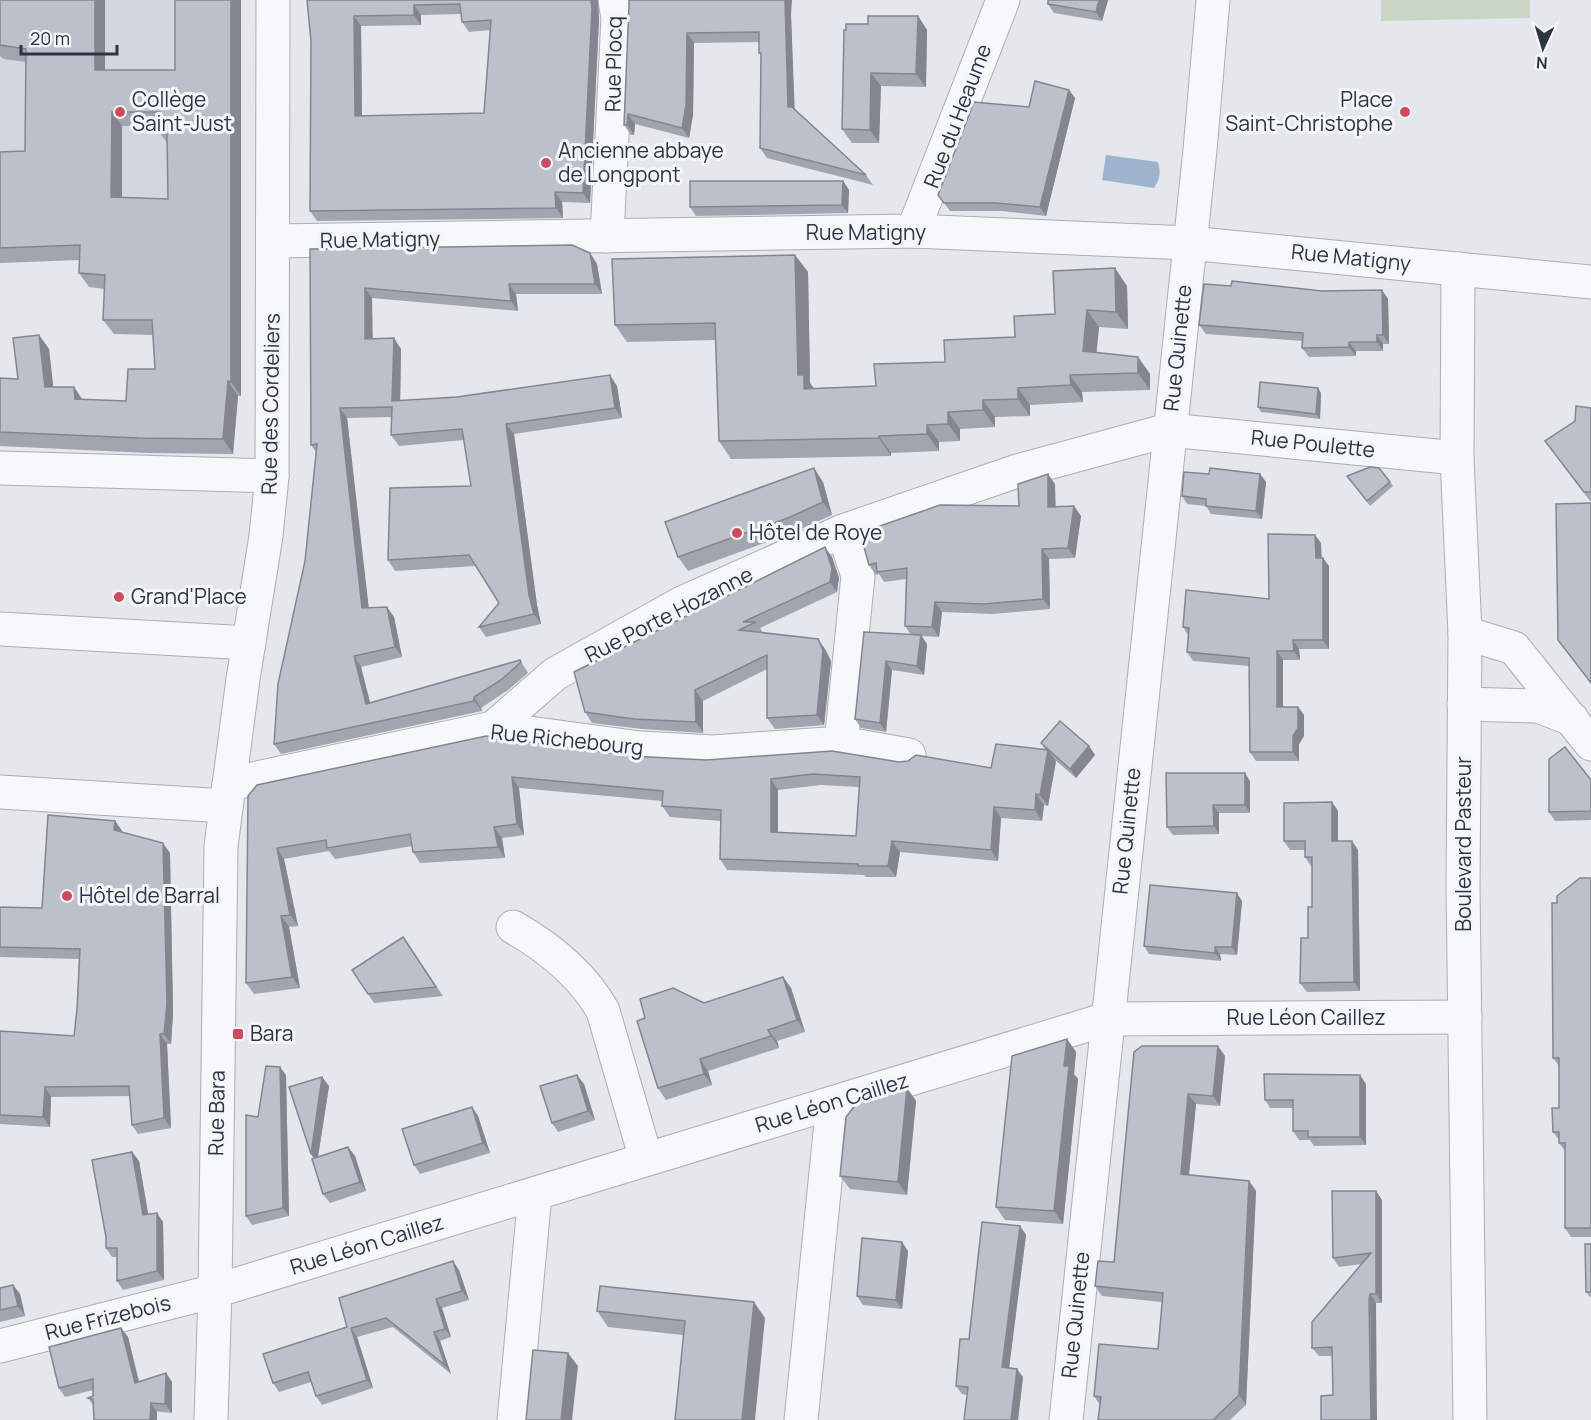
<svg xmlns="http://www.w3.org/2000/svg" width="1591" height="1420" font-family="Manrope,sans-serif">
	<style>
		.built { fill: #d2d6de }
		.green { fill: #c9d6c5 }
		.water { fill: #9fb4cc }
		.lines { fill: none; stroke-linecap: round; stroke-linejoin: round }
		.minor-casing { stroke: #a9aeb7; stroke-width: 35 }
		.minor { stroke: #f7f8fa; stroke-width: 33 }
		.wall { fill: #a1a5ae; fill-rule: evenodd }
		.shaded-wall { fill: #83868d }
		.building { fill: #bbc0ca; stroke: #83868d; stroke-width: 1.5; fill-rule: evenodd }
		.poi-dot { fill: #d1495b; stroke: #f4f6f9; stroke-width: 2 }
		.labels { text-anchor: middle; stroke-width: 6; stroke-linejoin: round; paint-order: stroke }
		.street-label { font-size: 21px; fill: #2b3445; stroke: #f4f6f9 }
		.poi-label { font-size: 21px; fill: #2b3445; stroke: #f4f6f9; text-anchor: start }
	</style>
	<rect width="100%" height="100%" fill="#e4e7ec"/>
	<!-- built -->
	<path class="built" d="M0,0H241V225L0,229Z"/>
	<!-- green -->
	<path class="green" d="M1381,0H1530V18L1381,21Z"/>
	<!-- water -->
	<path class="water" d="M1106,155L1158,162C1161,173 1160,179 1154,188L1102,180Z"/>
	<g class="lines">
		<!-- minor casing -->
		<g class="minor-casing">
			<g id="minor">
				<path d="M913,231L1003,0"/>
				<path d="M607,236L618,18L615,0"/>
				<path d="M273,241L913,231L1189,243L1591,282"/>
				<path d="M1458,269L1457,458L1465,633L1463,887L1470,1420"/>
				<path d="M0,468L272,476"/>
				<path d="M0,629L249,643"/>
				<path d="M1465,633L1514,648L1591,744"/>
				<path d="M1464,704L1538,706L1572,719"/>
				<path d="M493,728L555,674L682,603L843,531L1014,472L1169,430L1457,458"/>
				<path d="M841,743L858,576L843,531"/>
				<path d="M229,784L493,728L640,748L713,752L841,743L909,755"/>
				<path d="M0,792L226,806"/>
				<path d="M513,927C548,947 583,975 603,1011L646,1159"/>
				<path d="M0,1346L215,1291L1107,1019L1465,1017"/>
				<path d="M211,1420L215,1291L221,846L243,679L266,536L272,476L273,0"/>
				<path d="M514,1420L535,1194"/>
				<path d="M801,1420L833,1103"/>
				<path d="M1066,1420L1200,150L1213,0"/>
			</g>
		</g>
		<!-- minor -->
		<use href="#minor" class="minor"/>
	</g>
	<!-- wall -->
	<g class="wall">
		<path d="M0,0L105,70H175L241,396H238L233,454L148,453L0,446V378L18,379L39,335L49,349L53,387L82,399L126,401L155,369L153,335L114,334L103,320L104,289L89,287L79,273V260L0,263V152L25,151L26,62L4,59L0,56ZM122,126H160V133L167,143L168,199L122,197Z"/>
		<path d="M307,0H598L599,19L590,203L562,202L563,218L317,221L310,211L311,41ZM461,14L462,22L469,32L490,30L484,113L362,116L361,26L421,25V15Z"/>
		<path d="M1108,0L1102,21L1054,13L1048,4Z"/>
		<path d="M629,5L791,15L794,109L866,175L873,185L767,158L760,148L761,55L759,53V42L694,43L693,115L689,138L635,124L634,135H631L624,125Z"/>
		<path d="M918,16L927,30L926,87L881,86L879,143H852L842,129L868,24Z"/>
		<path d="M1069,90L1075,98L1046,216L1002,211H950L938,195L1029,107Z"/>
		<path d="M843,181L849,190L848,213L696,216L690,207Z"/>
		<path d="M310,249L590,253L597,264L602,294H516L518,311L372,298V339L401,349L400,401L617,386L622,418L514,434L537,605L541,624L486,637L479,627L499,603L476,566L395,571L388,560L471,486L464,440L399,446L391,435L392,417L347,418L368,607L394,617L402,657L361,667L370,703L520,660L528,673L508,690L481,708L482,711L281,754L274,744L305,561L316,452L311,445Z"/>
		<path d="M795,255L808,272L810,383L814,388L876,386L1015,337L1055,314L1127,286L1128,329L1099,327L1096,353L1138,357L1150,374V390L1082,392L1083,402L1030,405V416L995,417V427L960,429V441L939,442V451L891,453V456L731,459L719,441L716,340L627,342L615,325Z"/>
		<path d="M1231,286L1322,291L1382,290L1388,299L1389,344H1383V351H1356V356L1309,357L1302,348L1303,341L1206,334L1199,325Z"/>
		<path d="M1321,393L1320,419L1261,412L1258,407Z"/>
		<path d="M1591,408V501H1590L1545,441L1575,421Z"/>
		<path d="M1209,474H1260L1266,482L1262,519L1211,514L1206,506L1187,504L1182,496Z"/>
		<path d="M1351,481L1390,482L1393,486L1370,506Z"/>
		<path d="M823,482L832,515L797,531L688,571L678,557Z"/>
		<path d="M1055,484V507L1081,516L1075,558L1049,559L1050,609L992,614L942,612L939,637L921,636L927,644L924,675L892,670L886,732L861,728L855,719L864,632L911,635L905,626L906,579L884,582L879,574L876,575L869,565L1019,506Z"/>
		<path d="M1321,543V558L1329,566V649H1299L1300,660H1283V707H1298L1304,715V736L1299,744V761H1256L1250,752L1249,666L1193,661L1187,652L1188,635L1183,627L1269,599Z"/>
		<path d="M832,557L839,578L837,592L760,628L763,633L825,649L831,661L824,725L775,729L767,718V669L703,701V733L642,729L592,723L585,712Z"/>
		<path d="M1041,743L1089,746L1095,755L1076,778L1054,759L1056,761L1048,806L1044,805L1042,821L1001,818L998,861L900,852L896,877H866L864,875L727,870L720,859L721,821L670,817L662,806V801L519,788L524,835L502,838L505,858L420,863L413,852L412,846L335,859L329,851L284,859L298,926L289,927L300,988L254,994L246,983L248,796L631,756L706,760L899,762L991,768L1045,749ZM821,785L859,787L856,836L778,833V790Z"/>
		<path d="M1591,780V820L1555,821L1549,812Z"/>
		<path d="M1250,781V813H1219V834L1173,835L1167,827Z"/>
		<path d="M1332,802L1338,811V841L1358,850L1360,991L1307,992L1300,983L1312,907V866H1311L1305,857V850H1290L1284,841Z"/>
		<path d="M115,821L122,831V832L170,853L173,1013L171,1044H167L171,1128L138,1134L132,1125L130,1096L51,1097L50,1127L0,1124V1031L74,1036L77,1009L79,959L0,957V907L42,908Z"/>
		<path d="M1591,878V1237H1571L1565,1228V1151L1559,1143V1140L1553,1132L1559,1108V1066L1553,1058L1557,903Z"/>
		<path d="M1242,901L1237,955L1220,954L1221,961L1149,954L1144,946Z"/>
		<path d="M403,937L443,996L374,1003L352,970Z"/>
		<path d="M783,977L791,988L805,1032L777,1041L779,1048L708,1071L712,1085L666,1100L658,1088L704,1003Z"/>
		<path d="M1067,1039L1076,1052L1074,1074L1078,1079L1063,1224L1005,1220L996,1207Z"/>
		<path d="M1134,1052L1225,1056L1220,1106L1196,1104L1189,1175L1249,1181L1256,1191L1246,1405L1230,1420H1098L1100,1405L1094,1396L1158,1349L1162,1302L1102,1296L1095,1286L1114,1262Z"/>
		<path d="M286,1075L289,1216L252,1225L246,1216Z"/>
		<path d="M322,1077L329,1086L318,1157L348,1147L355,1156L366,1191L330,1203L323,1194L314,1158L311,1154Z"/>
		<path d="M584,1084L595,1120L558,1132L552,1123Z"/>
		<path d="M1366,1084V1145L1314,1146L1310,1140H1299L1293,1131V1108H1270L1265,1100Z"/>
		<path d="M907,1088L916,1101L907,1195L850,1189L840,1176Z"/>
		<path d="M472,1107L478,1116L490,1153L420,1174L414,1165Z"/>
		<path d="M132,1152L139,1161L148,1215L163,1222L164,1280L123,1290L117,1281V1257H112L106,1248Z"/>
		<path d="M1376,1191L1382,1200V1303H1376L1375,1309L1332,1356H1319L1312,1348L1362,1264L1339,1267L1333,1258Z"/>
		<path d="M1020,1226L1026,1235L1009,1368L1023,1377L1018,1420H964L968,1395L962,1394L956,1386L969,1339Z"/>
		<path d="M1591,1244V1298L1586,1292Z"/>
		<path d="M908,1251L902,1309L863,1305L857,1296Z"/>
		<path d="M459,1270L469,1300L442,1308L451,1337L440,1341L451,1374L393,1327L357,1337L373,1388L322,1405L316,1396L311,1382L279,1392L273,1383L347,1327Z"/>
		<path d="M13,1285L20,1294L25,1316L0,1322V1288Z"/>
		<path d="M597,1311L765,1318L683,1335L608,1327Z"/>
		<path d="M121,1328L128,1337L139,1381L166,1373L172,1382V1413L93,1405L88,1398L93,1396V1390L65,1397L59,1388Z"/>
	</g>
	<!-- shaded-wall -->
	<g class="shaded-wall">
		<path d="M95,0H105V84L95,70Z"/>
		<path d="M231,0H241V396L231,382Z"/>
		<path d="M591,0H598L599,19L590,203L583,193Z"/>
		<path d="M785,0H792L791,15L795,117L788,107Z"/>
		<path d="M1099,0H1108L1102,21L1096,12Z"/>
		<path d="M414,5L421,15V25L414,15Z"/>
		<path d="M354,16L361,26L362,126L355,116Z"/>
		<path d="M918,16L927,30L926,87L916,74Z"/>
		<path d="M687,33L694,43L693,115L689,138L682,128Z"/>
		<path d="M871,73L881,86L879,143L870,130Z"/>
		<path d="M1069,90L1075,98L1046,216L1040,207Z"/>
		<path d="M112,112L122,126V212L111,197Z"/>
		<path d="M628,114L635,124L634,135L627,125Z"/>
		<path d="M843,181L849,190L848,213L842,205Z"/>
		<path d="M555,192L562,202L563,218L556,208Z"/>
		<path d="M590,253L597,264L602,294L595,284Z"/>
		<path d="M795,255L808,272L810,383L816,392L804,389L798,375Z"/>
		<path d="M1115,268L1127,286L1128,329L1116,312Z"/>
		<path d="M509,284L516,294L518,311L511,301Z"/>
		<path d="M365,288L372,298L373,349L365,339Z"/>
		<path d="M1382,290L1388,299L1389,344L1383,335Z"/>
		<path d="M1087,310L1099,327L1095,369L1083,351Z"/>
		<path d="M39,335L49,349L55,402L45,387Z"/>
		<path d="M1377,335L1383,344V351L1377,342Z"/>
		<path d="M394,338L401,349L400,412L392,401Z"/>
		<path d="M1349,342L1356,351V356L1349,347Z"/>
		<path d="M1138,357L1150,374V390L1138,373Z"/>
		<path d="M610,375L617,386L622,418L615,408Z"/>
		<path d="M1070,375L1082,392L1083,402L1071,385Z"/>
		<path d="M228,381L238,396L233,454L223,439Z"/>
		<path d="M74,387L84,402L75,399Z"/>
		<path d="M1018,388L1030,405V416L1018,399Z"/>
		<path d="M1318,388L1321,393L1320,419L1316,414Z"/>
		<path d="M983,400L995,417V427L983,410Z"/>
		<path d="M340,408L347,418L370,618L362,608Z"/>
		<path d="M948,412L960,429V441L948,424Z"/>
		<path d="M506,424L514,434L537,605L541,624L534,614L529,595Z"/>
		<path d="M927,425L939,442V451L927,434Z"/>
		<path d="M879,436L891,453V456L879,438Z"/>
		<path d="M814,468L823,482L832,515L823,502Z"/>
		<path d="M1048,474L1055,484L1056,517L1048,507Z"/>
		<path d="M1260,474L1266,482L1262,519L1256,511Z"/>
		<path d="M1074,506L1081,516L1075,558L1068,548Z"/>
		<path d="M1315,535L1321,543L1322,566L1316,558Z"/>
		<path d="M825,547L832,557L839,578L837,592L830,582Z"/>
		<path d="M1042,549L1049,559L1050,609L1043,599Z"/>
		<path d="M1323,558L1329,566V649L1323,640Z"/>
		<path d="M935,602L942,612L939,637L932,627Z"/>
		<path d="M387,607L394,617L402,657L395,647Z"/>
		<path d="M921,635L927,644L924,675L917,666Z"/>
		<path d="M818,639L825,649L831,661L824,725L817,715Z"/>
		<path d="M1293,640L1299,649L1300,660L1294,651Z"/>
		<path d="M1277,651L1283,660V715L1277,707Z"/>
		<path d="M354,656L361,667L373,714L366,704Z"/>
		<path d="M886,661L892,670L886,732L880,723Z"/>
		<path d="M695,690L703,701V733L696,722Z"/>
		<path d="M474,697L481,708L482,711L474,701Z"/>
		<path d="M1298,707L1304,715V736L1299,744V761L1293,752V736Z"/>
		<path d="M1089,746L1095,755L1076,778L1070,769Z"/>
		<path d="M1048,750L1056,761L1048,806L1040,795Z"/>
		<path d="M1245,773L1250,781V813L1245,805Z"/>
		<path d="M512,777L519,788L524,835L517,824Z"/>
		<path d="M771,779L778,790V843L771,832Z"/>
		<path d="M1036,794L1044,805L1042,821L1035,810Z"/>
		<path d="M1332,802L1338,811V850L1332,841Z"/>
		<path d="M1213,805L1219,813V834L1214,826Z"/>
		<path d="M994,807L1001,818L998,861L991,850Z"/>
		<path d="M115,821L122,831L121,840L114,830Z"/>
		<path d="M494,827L502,838L505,858L498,847Z"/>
		<path d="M892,841L900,852L896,877L888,866Z"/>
		<path d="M1352,841L1358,850L1360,991L1354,982Z"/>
		<path d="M163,843L170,853L173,1013L171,1044L164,1034Z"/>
		<path d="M277,848L284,859L298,926L290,915Z"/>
		<path d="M1237,893L1242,901L1237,955L1232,947Z"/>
		<path d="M281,916L289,927L300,988L292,977Z"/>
		<path d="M1215,947L1220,954L1221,961L1215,953Z"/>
		<path d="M783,977L791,988L805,1032L797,1020Z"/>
		<path d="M768,1030L777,1041L779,1048L771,1036Z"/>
		<path d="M160,1034L167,1044L171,1128L164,1118Z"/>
		<path d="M1067,1039L1076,1052L1074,1074L1078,1079L1063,1224L1054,1211Z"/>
		<path d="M1218,1046L1225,1056L1220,1106L1213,1096Z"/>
		<path d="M700,1059L708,1071L712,1085L704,1074Z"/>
		<path d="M280,1067L286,1075L289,1216L283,1208Z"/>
		<path d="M577,1075L584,1084L595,1120L588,1111Z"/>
		<path d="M1360,1075L1366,1084V1145L1360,1137Z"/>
		<path d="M322,1077L329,1086L317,1163L311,1154Z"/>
		<path d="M45,1087L51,1097L50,1127L43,1117Z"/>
		<path d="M907,1088L916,1101L907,1195L898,1182Z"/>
		<path d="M1188,1094L1196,1104L1188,1184L1181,1174Z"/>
		<path d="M472,1107L478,1116L490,1153L483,1143Z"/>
		<path d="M348,1147L355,1156L366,1191L360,1182Z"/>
		<path d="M132,1152L139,1161L150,1224L143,1215Z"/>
		<path d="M1249,1181L1256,1191L1246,1405L1239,1395Z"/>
		<path d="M1376,1191L1382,1200V1303L1376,1294Z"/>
		<path d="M157,1213L163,1222L164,1280L157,1271Z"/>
		<path d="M1020,1226L1026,1235L1008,1376L1002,1367Z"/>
		<path d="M902,1242L908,1251L902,1309L896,1300Z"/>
		<path d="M453,1261L459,1270L469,1300L462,1291Z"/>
		<path d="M13,1285L20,1294L25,1316L18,1306Z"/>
		<path d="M1370,1294L1376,1303L1377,1420H1371Z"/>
		<path d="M436,1299L442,1308L451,1337L445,1329Z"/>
		<path d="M754,1302L765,1318L755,1420H742Z"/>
		<path d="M121,1328L128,1337L141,1392L135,1383Z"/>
		<path d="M351,1328L357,1337L373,1388L367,1380Z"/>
		<path d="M434,1332L440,1341L451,1374L445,1365Z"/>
		<path d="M568,1353L578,1366L572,1420H561Z"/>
		<path d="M1017,1369L1023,1377L1018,1420H1011Z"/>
		<path d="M166,1373L172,1382V1413L165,1404Z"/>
		<path d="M151,1403L157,1412V1420H150Z"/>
	</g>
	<!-- building -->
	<g class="building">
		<path d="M0,0H95V70H175V0H231V382L228,381L223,439L138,438L0,432V378L18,379L13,338L39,335L45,387H74L75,399L126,401L128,369H155L152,320H103L105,275L79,273L80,245L0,248V152L25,151L26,49L0,45ZM112,112H160V133H167L168,199L111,197Z"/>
		<path d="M307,0H591L592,9L583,193L555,192L556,208L310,211L311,41ZM460,4L462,22L491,20L484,113L355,116L354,16L414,15V5Z"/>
		<path d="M629,0H785L788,107H792L866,175L760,148L761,53H759V32L687,33L686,105L682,128L628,114L627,125H624L629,5Z"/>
		<path d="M1048,0H1099L1096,12L1048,4Z"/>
		<path d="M868,16H918L916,74L871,73L870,130L842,129L844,30H846V24H868Z"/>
		<path d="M1035,81L1069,90L1040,207L996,203H944L938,195L974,102L1029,107Z"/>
		<path d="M690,181H843L842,205L690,207Z"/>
		<path d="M572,245L590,253L595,284H509L511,301L365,288V339L394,338L392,401L457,397L610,375L615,408L506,424L529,595L534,614L479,627L499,603L469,555L388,560L390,488L471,486L462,429L391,435L392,407L340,408L362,608L387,607L395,647L354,656L366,704L520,660L521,662L501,680L474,697V701L274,744L278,684L305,561L317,444L311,445L310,249Z"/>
		<path d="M795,255L798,375H804V389L876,386L874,364L945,362L944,340L1015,337L1014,316L1055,314L1053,271L1115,268L1116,312L1087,310L1083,351L1138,357V373L1070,375L1071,385L1018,388V399L983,400V410L948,412V424L927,425V434L879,436V438L719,441L715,323L615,325L612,259Z"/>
		<path d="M1232,281L1322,291L1382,290L1383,335H1377V342H1349V347L1302,348L1303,333L1199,325L1204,284L1231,286Z"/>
		<path d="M1260,382L1318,388L1316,414L1258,407Z"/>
		<path d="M1576,406L1591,408V492H1584L1545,441L1575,421Z"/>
		<path d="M1370,467L1379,468L1390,482L1367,501L1347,476Z"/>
		<path d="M814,468L823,502L788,518L678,557L665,522Z"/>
		<path d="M1210,468L1260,474L1256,511L1206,506V499L1182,496L1184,472L1209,474Z"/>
		<path d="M1048,474V507L1074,506L1068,548L1042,549L1043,599L984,604L935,602L932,627L905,626L907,568L877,572L876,563L869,565L860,533L940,505L1019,506L1018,484Z"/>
		<path d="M1591,503V683L1558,640L1556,504Z"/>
		<path d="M1268,534L1315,535L1316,558H1323V640H1293L1294,651H1277V707H1298V728L1293,736V752H1250L1249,658L1187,652L1189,628L1183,627L1186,590L1269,599Z"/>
		<path d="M825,547L832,568L830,582L743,622H756L739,630L818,639L823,650L817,715L767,718V655L695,690L696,722L634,719L585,712L574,672Z"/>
		<path d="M864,632L921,635L917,666L886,661L880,723L855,719Z"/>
		<path d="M1060,721L1089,746L1070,769L1041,743Z"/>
		<path d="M486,736L631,756L706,760L832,751L899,762L908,761L916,755L991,768L996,744L1048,750L1040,795L1036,794L1035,810L994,807L991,850L892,841L888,866H858V864L720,859L721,810L662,806L663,791L512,777L517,824L494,827L498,847L413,852L410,834L327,848L326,840L277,848L290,915L281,916L292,977L246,983L248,796L257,785ZM813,774L860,777L856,836L771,832V779Z"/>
		<path d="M1565,747L1591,780V811L1549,812V759Z"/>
		<path d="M1166,773H1245V805H1213L1214,826L1167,827Z"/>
		<path d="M1332,802V841H1352L1354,982L1300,983L1301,938H1308V907H1312V857H1305V841H1284V803Z"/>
		<path d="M48,815L115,821L114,830L163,843L167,1003L164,1034H160L164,1118L132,1125L129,1086L45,1087L43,1117L0,1115V1031L74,1036L77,1009L80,949L0,947V907L42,908Z"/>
		<path d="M1580,878H1591V1228H1565V1143H1559V1132H1553L1552,1108H1559V1058H1553L1552,903H1557V896Z"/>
		<path d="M1150,885L1237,893L1232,947H1215V953L1144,946Z"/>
		<path d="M403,937L436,987L368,994L352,970Z"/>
		<path d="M783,977L797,1020L768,1030L771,1036L700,1059L704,1074L658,1088L637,1021L645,1018L640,999L673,988L704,1003Z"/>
		<path d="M1067,1039L1064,1066H1069L1054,1211L996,1207L1012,1056Z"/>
		<path d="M1142,1046H1218L1213,1096L1188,1094L1181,1174L1249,1181L1239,1395L1213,1420H1098L1101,1397L1094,1396L1099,1344L1158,1349L1163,1293L1095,1286L1098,1261L1114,1262L1134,1052Z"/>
		<path d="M266,1066L280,1067L283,1208L246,1216V1115L258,1117Z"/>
		<path d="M1264,1074L1360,1075V1137H1308V1131H1293V1100H1265Z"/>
		<path d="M577,1075L588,1111L552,1123L540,1086Z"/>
		<path d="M322,1077L311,1154L289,1087Z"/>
		<path d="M907,1088L898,1182L840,1176L846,1117L856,1104Z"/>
		<path d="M472,1107L483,1143L414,1165L402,1129Z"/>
		<path d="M348,1147L360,1182L323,1194L312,1159Z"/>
		<path d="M132,1152L143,1215L157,1213V1271L117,1281V1248H106V1237L92,1160Z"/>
		<path d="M1332,1191H1376V1294H1370L1369,1300L1371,1420H1321V1396L1333,1395L1332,1347L1312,1348V1322L1371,1253L1333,1258Z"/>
		<path d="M982,1222L1020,1226L1002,1367L1017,1369L1011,1420H964L968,1387L956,1386L960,1339H969Z"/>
		<path d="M862,1238L902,1242L896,1300L857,1296Z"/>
		<path d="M1585,1244H1591V1292H1586Z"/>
		<path d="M453,1261L462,1291L436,1299L445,1329L434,1332L445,1365L386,1318L351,1328L367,1380L316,1396L308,1372L273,1383L263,1354L347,1327L339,1298Z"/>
		<path d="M13,1285L18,1306L0,1310V1288Z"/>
		<path d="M600,1286L754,1302L742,1420H675L685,1321L597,1311Z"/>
		<path d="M121,1328L135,1383L166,1373L165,1404L151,1403L150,1420H94L93,1399L88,1398L93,1396V1379L59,1388L49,1347Z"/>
		<path d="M533,1350L568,1353L561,1420H526Z"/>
	</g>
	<!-- markers -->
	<g class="poi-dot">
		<circle cx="120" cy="112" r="6"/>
		<circle cx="1405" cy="112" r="6"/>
		<circle cx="546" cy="163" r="6"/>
		<circle cx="737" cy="533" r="6"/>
		<circle cx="119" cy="597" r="6"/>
		<circle cx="67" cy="896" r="6"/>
		<rect x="232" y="1028" width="12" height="12" rx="3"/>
	</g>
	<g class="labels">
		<!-- street labels -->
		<g class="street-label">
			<text transform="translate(614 64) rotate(-89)" y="7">Rue Plocq</text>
			<text transform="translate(958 116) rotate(-69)" y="7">Rue du Heaume</text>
			<text x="866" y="240">Rue Matigny</text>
			<text transform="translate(380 240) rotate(-1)" y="7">Rue Matigny</text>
			<text transform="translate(1351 258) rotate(6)" y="7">Rue Matigny</text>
			<text transform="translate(1178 348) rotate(-84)" y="7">Rue Quinette</text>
			<text transform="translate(271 404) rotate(-89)" y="7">Rue des Cordeliers</text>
			<text transform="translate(1313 444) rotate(6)" y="7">Rue Poulette</text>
			<text transform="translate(669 615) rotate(-27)" y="7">Rue Porte Hozanne</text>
			<text transform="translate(567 740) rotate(6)" y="7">Rue Richebourg</text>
			<text transform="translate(1127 831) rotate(-84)" y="7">Rue Quinette</text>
			<text transform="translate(1464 844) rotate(-90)" y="7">Boulevard Pasteur</text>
			<text x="1306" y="1025">Rue Léon Caillez</text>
			<text transform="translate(832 1103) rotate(-17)" y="7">Rue Léon Caillez</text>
			<text transform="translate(217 1113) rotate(-89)" y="7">Rue Bara</text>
			<text transform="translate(367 1245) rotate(-17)" y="7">Rue Léon Caillez</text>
			<text transform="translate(1076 1315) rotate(-84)" y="7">Rue Quinette</text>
			<text transform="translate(108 1318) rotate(-14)" y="7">Rue Frizebois</text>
		</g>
		<!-- poi labels -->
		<g class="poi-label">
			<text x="132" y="107">Collège<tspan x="132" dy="24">Saint-Just</tspan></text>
			<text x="1393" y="107" text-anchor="end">Place<tspan x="1393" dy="24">Saint-Christophe</tspan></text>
			<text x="558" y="158">Ancienne abbaye<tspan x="558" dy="24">de Longpont</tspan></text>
			<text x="749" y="540">Hôtel de Roye</text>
			<text x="131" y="604">Grand'Place</text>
			<text x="79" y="903">Hôtel de Barral</text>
			<text x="250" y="1041">Bara</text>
		</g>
	</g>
	<!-- north arrow -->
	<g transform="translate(1543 48) rotate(184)" stroke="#f4f6f9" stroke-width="4.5" paint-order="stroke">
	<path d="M0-4.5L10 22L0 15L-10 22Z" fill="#2b3445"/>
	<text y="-9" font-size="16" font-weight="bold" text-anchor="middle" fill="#2b3445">N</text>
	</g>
	<!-- scale -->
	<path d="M21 45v9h96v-9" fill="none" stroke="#2b3445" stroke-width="3"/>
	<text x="30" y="45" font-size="18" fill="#2b3445" stroke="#f4f6f9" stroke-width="4.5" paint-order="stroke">20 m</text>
</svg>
